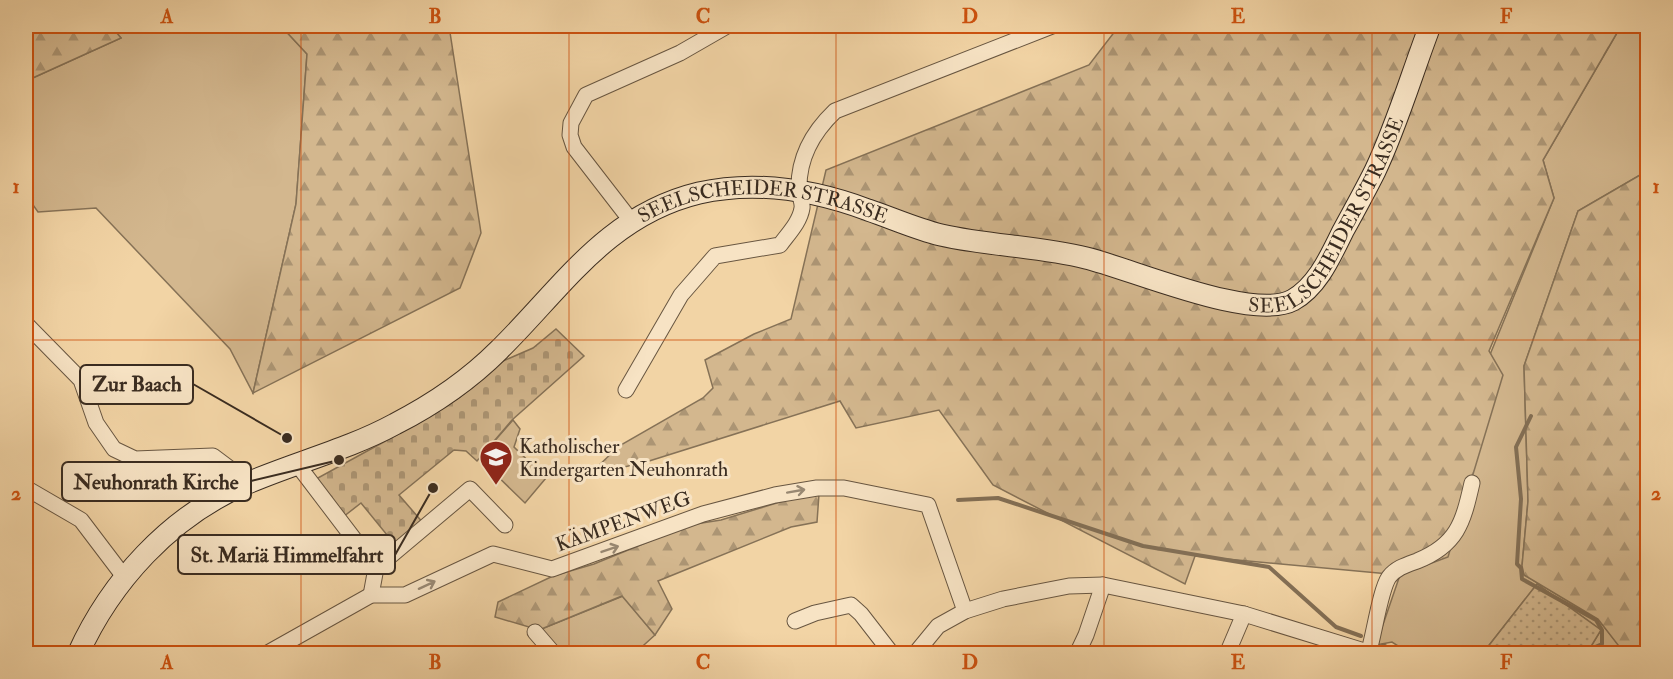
<svg xmlns="http://www.w3.org/2000/svg" width="1673" height="679" font-family="'IM FELL Double Pica',serif">
	<style>
		.green { fill: #d3b78e; stroke: #867257; stroke-width: 1.5 }
		.forest { fill: url(#forest-firs); stroke: #867257; stroke-width: 1.5 }
		.cemetery { fill: url(#cemetery-stones); stroke: #867257; stroke-width: 1.5 }
		.garden { fill: url(#garden-dots); stroke: #867257; stroke-width: 1.5 }
		.lines { fill: none; stroke-linecap: round; stroke-linejoin: round }
		.stream { stroke: #836f55; stroke-width: 4 }
		.street-casing { stroke: #685641; stroke-width: 17 }
		.secondary-casing { stroke: #3a2c20; stroke-width: 23 }
		.street { stroke: #f7e3c4; stroke-width: 15 }
		.secondary { stroke: #f7e3c4; stroke-width: 21 }
		.oneway { stroke: #988872 }
		.grid { fill: none; stroke: #ce520f; stroke-width: 1.5; stroke-opacity: 0.55 }
		.labels { text-anchor: middle; stroke-width: 6; stroke-linejoin: round; paint-order: stroke }
		.street-label { font-size: 20px; fill: #3a2c20; stroke: #f7e3c4 }
		.poi-label { font-size: 20px; fill: #3a2c20; stroke: #f7e3c4; text-anchor: start }
		.leader { fill: none; stroke: #3a2c20; stroke-width: 2 }
		.callout-dot { fill: #3a2c20; stroke: #f7e3c4; stroke-width: 2 }
		.callout { fill: #f7e3c4; stroke: #3a2c20; stroke-width: 2 }
		.callout-label { font-size: 21px; text-anchor: middle; font-weight: bold; fill: #3a2c20 }
		.neatline { fill: none; stroke: #ce520f; stroke-width: 2 }
		.grid-label { font-size: 20px; text-anchor: middle; font-weight: bold; fill: #ce520f }
	</style>
	<defs>
		<pattern id="forest-firs" width="22" height="20" patternUnits="userSpaceOnUse" patternTransform="scale(1.5)"><rect width="22" height="20" fill="#d3b78e"/><path d="M5 1l3.5 6h-7zM16 11l3.5 6h-7z" fill="#ac9574"/></pattern>
		<pattern id="cemetery-stones" width="16" height="16" patternUnits="userSpaceOnUse" patternTransform="scale(1.5)"><rect width="16" height="16" fill="#d3b78e"/><path d="M2 7V4a2 2 0 0 1 4 0v3zM10 15v-3a2 2 0 0 1 4 0v3z" fill="#ac9574"/></pattern>
		<pattern id="garden-dots" width="8" height="8" patternUnits="userSpaceOnUse" patternTransform="scale(1.5)"><rect width="8" height="8" fill="#d3b78e"/><path d="M2 2h.1M6 6h.1" fill="none" stroke="#ac9574" stroke-width="1.8" stroke-linecap="round"/></pattern>
	</defs>
	<rect width="100%" height="100%" fill="#f2d4a5"/>
	<filter id="stains"><feTurbulence type="fractalNoise" baseFrequency=".00333" numOctaves="4"/><feColorMatrix values="0 0 0 0 .2 0 0 0 0 .09 0 0 0 0 .02 0 0 0 .5 -.17"/></filter>
	<radialGradient id="worn" r=".72"><stop offset=".6" stop-color="#630" stop-opacity="0"/><stop offset="1" stop-color="#630" stop-opacity=".3"/></radialGradient>
	<!-- green -->
	<g class="green">
		<path d="M111,26H281L307,54L296,204L253,393L230,349L96,208L38,212L26,195V81L121,38Z"/>
		<path d="M1621,26H1647V171L1578,211L1524,366L1528,501L1522,566L1524,575L1598,619L1625,653H1587L1601,630L1537,584L1483,653H1409L1392,642L1376,645L1400,575L1554,198L1543,160Z"/>
		<path d="M513,420L520,429L514,447L546,478L525,503L489,468L500,454L491,445Z"/>
		<path d="M623,596L655,635L635,653L559,654L539,630Z"/>
	</g>
	<!-- forest -->
	<g class="forest">
		<path d="M26,26H111L121,38L26,81Z"/>
		<path d="M281,26H449L481,233L460,288L253,393L296,204L307,54Z"/>
		<path d="M1119,26H1621L1543,160L1554,198L1489,351L1503,375L1448,557L1400,575L1195,556L1185,584L993,485L939,410L856,428L840,401L646,462L589,475L619,446L703,398L713,388L705,360L754,334L791,319L826,170L1089,65Z"/>
		<path d="M1647,171L1648,653L1625,654L1598,619L1524,575L1522,566L1528,501L1524,366L1578,211Z"/>
		<path d="M819,494L817,522L791,527L658,581L672,609L655,635L622,596L539,630L495,617L498,602L553,576L594,564L689,525L721,520L803,495Z"/>
	</g>
	<!-- cemetery -->
	<path class="cemetery" d="M556,329L584,356L512,420L477,461L466,451L454,450L399,495L424,524L396,546L361,503L343,517L316,479L422,421L460,397L503,361L533,348Z"/>
	<!-- garden -->
	<path class="garden" d="M1537,584L1601,630L1587,653H1483Z"/>
	<g class="lines">
		<!-- stream -->
		<g class="stream">
			<path d="M1531,416L1516,447L1521,499L1517,564L1521,568L1522,579L1596,620L1602,630V644L1593,648L1590,654"/>
			<path d="M958,500L998,498L1143,546L1269,567L1336,627L1361,636"/>
			<path d="M1383,645L1400,654"/>
		</g>
		<!-- street casing -->
		<g class="street-casing">
			<g id="street">
				<path d="M632,222L574,147L570,135L571,123L586,95L680,53L727,26"/>
				<path d="M26,324L81,380L96,423L114,449L135,459L213,456L229,468L239,487"/>
				<path d="M626,390L681,295L715,256L780,245C788,234 800,222 802,208C803,202 799,196 799,190C798,157 813,132 835,111L1052,26"/>
				<path d="M297,464L376,568"/>
				<path d="M26,488L81,520L125,578"/>
				<path d="M371,595L376,568L470,489L505,525"/>
				<path d="M795,621L815,613L851,605L861,614L892,654"/>
				<path d="M535,632L554,654"/>
				<path d="M266,654L371,595H405L493,554L552,569L703,514L775,495L817,488H844L928,505L965,611"/>
				<path d="M915,654L938,626L965,611L1003,599L1069,586L1103,585L1244,614L1374,654"/>
				<path d="M1077,654L1086,635L1103,585"/>
				<path d="M1227,654L1244,614"/>
				<path d="M1368,654C1374,636 1380,590 1389,577C1396,568 1406,565 1417,561C1457,545 1463,523 1472,483"/>
			</g>
		</g>
		<!-- secondary casing -->
		<g class="secondary-casing">
			<g id="secondary">
				<path id="s1" d="M78,654C111,581 170,517 243,485C293,463 347,450 395,424C434,404 468,381 499,350C562,288 607,215 699,193C756,180 814,190 868,210C892,218 916,229 941,235C989,246 1038,246 1086,258C1132,269 1253,322 1293,300C1318,286 1331,255 1343,231C1354,211 1365,191 1375,171C1397,125 1412,73 1430,26"/>
			</g>
		</g>
		<!-- street -->
		<use href="#street" class="street"/>
		<!-- secondary -->
		<use href="#secondary" class="secondary"/>
	</g>
	<!-- one-way arrows -->
	<defs><path id="oneway-shaft" d="M-6 0H5M1.5-3L5.5 0L1.5 3" fill="none" stroke-width="1.6" stroke-linecap="round" stroke-linejoin="round" transform="scale(1.5)"/></defs>
	<g class="oneway">
		<use href="#oneway-shaft" transform="translate(796 491) rotate(-10)"/>
		<use href="#oneway-shaft" transform="translate(610 549) rotate(-19)"/>
		<use href="#oneway-shaft" transform="translate(427 585) rotate(-25)"/>
	</g>
	<!-- grid -->
	<path class="grid" d="M301,26V654M569,26V654M836,26V654M1104,26V654M1372,26V654M26,340H1648"/>
	<!-- icons -->
	<defs>
		<g id="school-pin" transform="scale(1.725)"><path d="M0 17L-7.5 6A9.5 9.5 0 1 1 7.5 6Z" fill="#8f2418" stroke="#f7e3c4"/><path d="M0-5L7-2L0 1L-7-2ZM-4 1L0 2.5L4 1V4Q0 6-4 4Z" fill="#fff"/></g>
	</defs>
	<g fill-rule="evenodd">
		<use href="#school-pin" x="496" y="457"/>
	</g>
	<g class="labels">
		<!-- street labels -->
		<g class="street-label">
			<text dy="7" stroke="none"><textPath href="#s1" startOffset="1486">SEELSCHEIDER STRASSE</textPath></text>
			<text dy="7" stroke="none"><textPath href="#s1" startOffset="856">SEELSCHEIDER STRASSE</textPath></text>
			<text transform="translate(623 521) rotate(-20)" y="7">KÄMPENWEG</text>
		</g>
		<!-- poi labels -->
		<g class="poi-label">
			<text x="519" y="453">Katholischer<tspan x="519" dy="23">Kindergarten Neuhonrath</tspan></text>
		</g>
	</g>
	<!-- callouts -->
	<path class="leader" d="M287 438L193 384M339 460L251 481M433 488L395 555"/>
	<g class="callout-dot">
		<circle cx="287" cy="438" r="6"/>
		<circle cx="339" cy="460" r="6"/>
		<circle cx="433" cy="488" r="6"/>
	</g>
	<g class="callout">
		<rect x="80" y="365" width="113" height="39" rx="6"/>
		<rect x="62" y="462" width="189" height="39" rx="6"/>
		<rect x="178" y="535" width="217" height="39" rx="6"/>
	</g>
	<g class="callout-label">
		<text x="137" y="391">Zur Baach</text>
		<text x="156" y="489">Neuhonrath Kirche</text>
		<text x="287" y="562">St. Mariä Himmelfahrt</text>
	</g>
	<!-- margin -->
	<rect width="1673" height="679" fill="none" stroke="#f2d4a5" stroke-width="66"/>
	<rect x="33" y="33" width="1607" height="613" class="neatline"/>
	<g class="grid-label">
		<text x="167" y="23">A</text>
		<text x="435" y="23">B</text>
		<text x="703" y="23">C</text>
		<text x="970" y="23">D</text>
		<text x="1238" y="23">E</text>
		<text x="1506" y="23">F</text>
		<text x="16" y="193">1</text>
		<text x="1656" y="193">1</text>
		<text x="16" y="500">2</text>
		<text x="1656" y="500">2</text>
		<text x="167" y="669">A</text>
		<text x="435" y="669">B</text>
		<text x="703" y="669">C</text>
		<text x="970" y="669">D</text>
		<text x="1238" y="669">E</text>
		<text x="1506" y="669">F</text>
	</g>
	<rect width="100%" height="100%" filter="url(#stains)"/>
	<rect width="100%" height="100%" fill="url(#worn)"/>
</svg>
